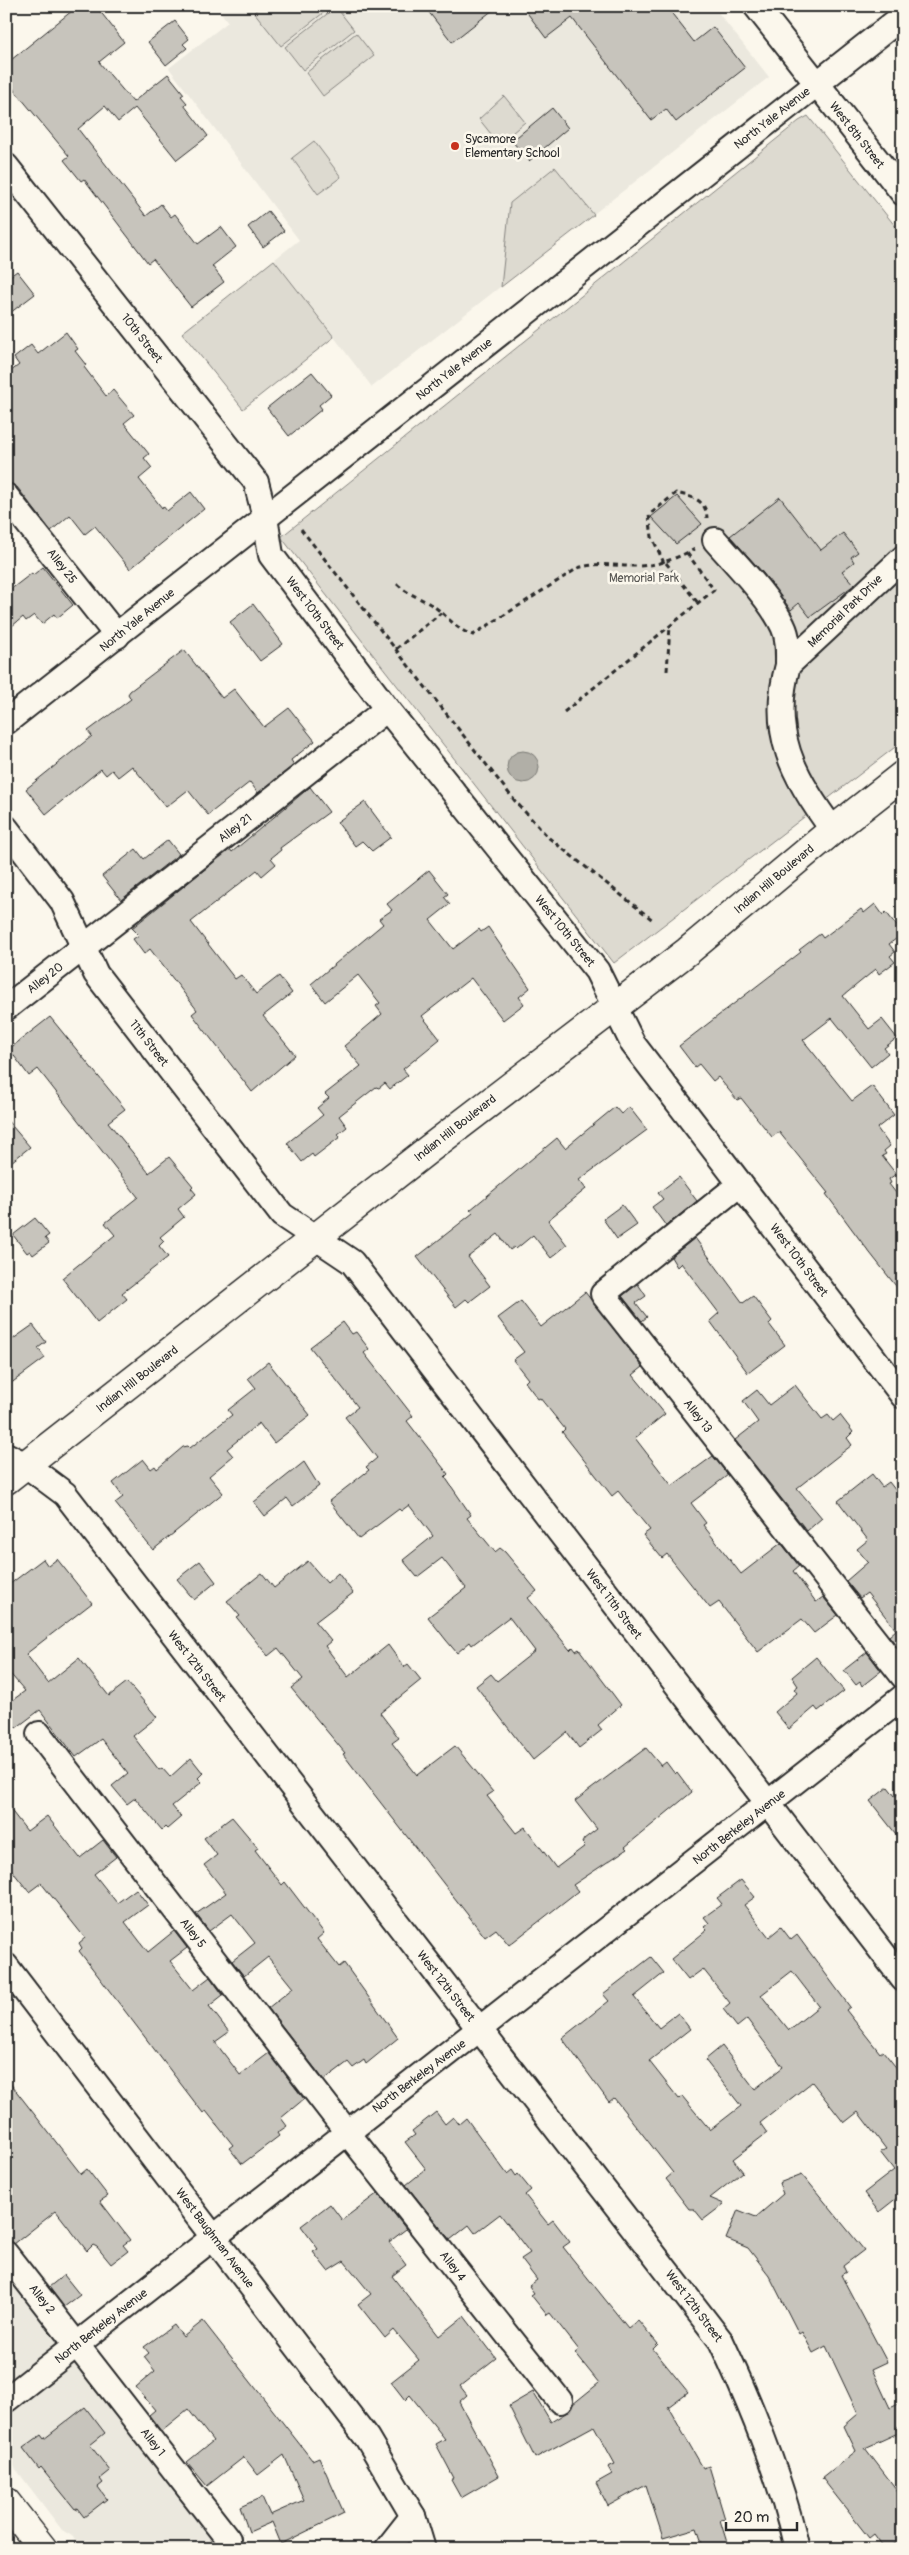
<svg xmlns="http://www.w3.org/2000/svg" width="909" height="2555" font-family="Pangolin,sans-serif">
	<style>
		.built { fill: #ebe8de }
		.green { fill: #dddad0; stroke: #84827e }
		.water { fill: #b1afa7; stroke: #7b7a75 }
		.building { fill: #c7c4bc; stroke: #2b2b2b; fill-rule: evenodd }
		.lines { fill: none; stroke-linecap: round; stroke-linejoin: round }
		.minor-casing { stroke: #2b2b2b; stroke-width: 28 }
		.major-casing { stroke: #2b2b2b; stroke-width: 31 }
		.path { stroke: #2b2b2b; stroke-width: 3; stroke-dasharray: 5 4; stroke-linecap: butt }
		.minor { stroke: #fbf7ec; stroke-width: 24 }
		.major { stroke: #fbf7ec; stroke-width: 28 }
		.poi-dot { fill: #c8321e; stroke: #fbf7ec; stroke-width: 2 }
		.labels { text-anchor: middle; stroke-width: 5; stroke-linejoin: round; paint-order: stroke }
		.street-label { font-size: 12px; fill: #2b2b2b; stroke: #fbf7ec }
		.poi-label { font-size: 12px; fill: #2b2b2b; stroke: #fbf7ec; text-anchor: start }
		.park-label { font-size: 12px; fill: #585754; stroke: #fbf7ec }
	</style>
	<rect width="100%" height="100%" fill="#fbf7ec"/>
	<filter id="ink" filterUnits="userSpaceOnUse"><feTurbulence type="fractalNoise" baseFrequency=".02" numOctaves="2"/><feDisplacementMap in="SourceGraphic" scale="10" xChannelSelector="R" yChannelSelector="G"/><feConvolveMatrix kernelMatrix="1 2 1 2 8 2 1 2 1" color-interpolation-filters="sRGB"/></filter>
	<g filter="url(#ink)">
		<!-- built -->
		<g class="built">
			<path d="M216,6H713L769,77L372,387L334,337L243,409L182,333L299,240L169,68L228,22Z"/>
			<path d="M6,2238L233,2531L211,2549H82L72,2536L62,2530L6,2456Z"/>
		</g>
		<!-- green -->
		<g class="green">
			<path d="M261,6H332L281,46L254,12Z"/>
			<path d="M336,7L354,30L303,70L285,47Z"/>
			<path d="M356,33L374,56L323,96L306,73Z"/>
			<path d="M504,96L525,122L499,144L479,119Z"/>
			<path d="M808,116L903,236V741L614,963L281,537L799,121Z"/>
			<path d="M314,141L341,177L318,194L292,158Z"/>
			<path d="M555,167L594,215L501,287L510,203Z"/>
			<path d="M274,260L334,337L243,409L182,333Z"/>
		</g>
		<!-- water -->
		<circle class="water" cx="523" cy="767" r="16"/>
		<!-- building -->
		<g class="building">
			<path d="M78,6H96L124,42L99,62L133,102L168,74L184,94L181,96L187,103L184,105L208,136L177,160L135,108L118,122L105,106L78,129L146,216L161,204L171,217L175,214L198,244L221,227L236,247L212,266L224,282L191,307L153,259L148,263L84,179L81,181L64,160L69,156L6,80V64Z"/>
			<path d="M424,6H498L452,42Z"/>
			<path d="M522,6H666L694,42L713,27L745,68L676,122L666,109L651,120L572,18L546,38Z"/>
			<path d="M175,21L189,39L183,44L187,48L166,65L148,42Z"/>
			<path d="M552,108L568,128L529,161L512,141Z"/>
			<path d="M268,211L284,231L263,247L248,227Z"/>
			<path d="M17,271L35,294L6,316V279Z"/>
			<path d="M66,332L78,349L75,351L86,365L84,367L106,396L113,390L134,415L124,423L149,454L144,458L152,468L139,479L162,508L163,506L167,511L191,492L204,509L130,569L95,526L85,534L70,515L51,531L17,487L6,483V375L19,365L14,358L31,345L38,354Z"/>
			<path d="M312,372L331,395L319,405L322,409L289,436L267,408Z"/>
			<path d="M677,496L702,524L676,544L651,517Z"/>
			<path d="M780,497L821,550L843,533L858,552L851,557L854,562L842,571L854,585L810,617L799,603L791,610L763,573L730,536Z"/>
			<path d="M43,567L73,605L57,618L54,614L42,624L34,615L26,621L23,617L6,631V593L32,573L33,575Z"/>
			<path d="M253,604L283,644L260,661L230,622Z"/>
			<path d="M184,650L222,698L234,689L264,727L289,708L315,741L291,760L294,765L258,793L250,782L208,815L188,790L166,807L132,766L118,777L112,770L106,775L101,769L46,814L26,789L92,736L88,731L131,699L128,694L130,691Z"/>
			<path d="M310,787L329,812L280,848L281,850L271,858L276,864L262,876L257,870L191,922L235,979L241,975L256,994L279,976L292,993L263,1016L295,1055L252,1092L192,1014L197,1010L150,949L144,954L133,939L139,935L132,928L230,849L232,852Z"/>
			<path d="M365,802L391,837L372,851L362,841L355,846L337,822Z"/>
			<path d="M168,840L179,854L121,900L102,876L136,849L144,859Z"/>
			<path d="M429,870L448,894L444,897L450,904L430,920L453,949L479,929L481,932L488,927L530,988L519,997L524,1004L503,1020L471,978L422,1016L440,1039L403,1069L408,1075L390,1089L385,1083L379,1088L376,1087L339,1116L347,1127L338,1134L340,1137L314,1157L312,1154L302,1162L287,1143L323,1115L317,1108L329,1098L325,1094L361,1066L344,1046L382,1014L376,1006L380,1003L358,975L325,1002L311,984L383,924L379,919L392,910L387,904Z"/>
			<path d="M875,904L883,915L886,912L903,934L889,944L895,952L890,956L895,962L879,974L876,969L843,996L869,1029L882,1019L897,1038L884,1048L888,1053L871,1067L832,1018L803,1040L852,1101L872,1086L894,1115L877,1128L890,1146L884,1151L886,1154L882,1156L896,1174L889,1179L891,1183L889,1184L903,1202V1295L863,1244L826,1194L828,1193L779,1132L772,1137L741,1098L737,1100L718,1077L713,1081L699,1064L695,1067L679,1046L801,952L799,950L820,934L823,938L861,909L864,913Z"/>
			<path d="M50,1017L125,1109L108,1122L149,1173L169,1157L193,1186L191,1188L196,1194L178,1209L184,1217L160,1237L164,1241L159,1246L168,1257L122,1293L127,1299L97,1323L62,1278L115,1235L105,1223L138,1197L38,1069L29,1076L9,1049Z"/>
			<path d="M615,1107L621,1114L629,1107L647,1130L579,1180L586,1189L548,1220L567,1245L551,1258L533,1235L516,1249L514,1247L510,1250L498,1234L468,1257L490,1286L469,1302L466,1299L456,1307L417,1257L473,1213L470,1210L557,1138L565,1148Z"/>
			<path d="M6,1119L30,1147L6,1166Z"/>
			<path d="M679,1177L697,1201L666,1226L652,1207L663,1199L658,1193Z"/>
			<path d="M622,1205L637,1225L617,1239L603,1219Z"/>
			<path d="M35,1218L49,1235L45,1238L49,1243L33,1255L30,1251L27,1253L13,1235Z"/>
			<path d="M695,1238L743,1303L753,1296L772,1321L769,1324L785,1345L748,1373L710,1321L719,1313L681,1263L677,1267L671,1257Z"/>
			<path d="M638,1284L646,1296L636,1303L647,1317L642,1321L622,1296Z"/>
			<path d="M585,1292L643,1367L633,1375L665,1414L635,1438L672,1486L713,1456L728,1475L691,1503L706,1523L703,1525L741,1574L781,1543L799,1566L793,1571L816,1602L823,1597L838,1615L814,1633L802,1619L758,1652L719,1602L710,1608L667,1554L662,1558L643,1535L650,1530L618,1491L612,1496L562,1432L565,1429L540,1398L538,1399L525,1382L528,1379L513,1360L524,1352L498,1318L521,1301L541,1327Z"/>
			<path d="M343,1322L352,1334L356,1332L369,1349L364,1353L413,1416L407,1421L448,1474L445,1477L471,1515L467,1518L495,1552L500,1548L505,1552L524,1575L537,1591L528,1598L570,1650L573,1647L576,1651L579,1649L621,1705L598,1725L602,1730L579,1748L567,1732L533,1760L476,1686L491,1674L497,1681L535,1651L509,1617L472,1645L470,1642L457,1653L446,1640L428,1617L466,1588L442,1558L417,1577L403,1560L433,1536L409,1505L401,1511L399,1509L359,1539L329,1501L369,1470L366,1467L377,1458L345,1417L358,1407L310,1347Z"/>
			<path d="M33,1325L46,1342L38,1348L45,1358L6,1387V1344Z"/>
			<path d="M268,1362L310,1415L274,1443L259,1423L227,1449L233,1456L209,1476L223,1493L153,1550L115,1503L123,1497L113,1483L143,1459L151,1469L155,1466L157,1469L183,1447L188,1446L190,1448L232,1415L228,1410L256,1388L248,1378Z"/>
			<path d="M795,1385L822,1419L828,1415L833,1421L840,1415L853,1432L847,1438L852,1445L797,1488L822,1518L807,1531L735,1440L758,1422L743,1401L757,1390L769,1405Z"/>
			<path d="M304,1462L319,1486L293,1506L287,1498L265,1516L254,1502Z"/>
			<path d="M872,1474L882,1487L889,1482L903,1500V1653L889,1636L896,1630L867,1593L860,1598L846,1581L868,1562L857,1549L868,1540L838,1501Z"/>
			<path d="M43,1559L48,1566L57,1559L92,1603L26,1654L48,1683L79,1658L109,1696L127,1682L157,1717L133,1736L159,1770L162,1768L170,1777L191,1758L203,1773L198,1778L202,1782L172,1806L181,1817L167,1829L165,1827L162,1830L135,1798L127,1804L112,1786L128,1773L101,1739L76,1757L40,1710L16,1728L6,1716V1705L25,1691L6,1669V1587Z"/>
			<path d="M200,1561L216,1582L194,1600L177,1579Z"/>
			<path d="M308,1561L327,1583L338,1573L353,1593L315,1622L331,1641L325,1646L348,1677L388,1645L404,1667L408,1664L421,1680L380,1713L399,1738L392,1743L417,1775L455,1746L493,1792L487,1796L516,1833L525,1827L556,1868L585,1846L582,1843L584,1839L597,1829L575,1801L646,1748L661,1766L666,1762L675,1774L677,1772L692,1792L625,1847L627,1849L573,1885L578,1891L509,1945L496,1929L485,1937L356,1771L343,1754L345,1753L291,1688L303,1679L278,1648L268,1656L237,1618L240,1616L227,1601L262,1573L274,1588Z"/>
			<path d="M867,1652L881,1671L862,1686L860,1682L856,1685L844,1670Z"/>
			<path d="M816,1657L844,1691L818,1711L815,1707L789,1729L775,1712L797,1693L794,1689L798,1686L792,1677Z"/>
			<path d="M888,1787L895,1796L903,1790V1843L870,1801Z"/>
			<path d="M6,1804L27,1831L47,1816L80,1858L103,1840L116,1857L94,1874L117,1903L136,1889L148,1905L125,1922L148,1952L174,1931L187,1948L170,1961L193,1990L210,1977L223,1995L209,2006L229,2032L215,2042L240,2075L269,2053L304,2099L281,2118L287,2126L277,2133L279,2136L242,2164L229,2148L233,2145L206,2111L203,2113L79,1951L82,1948L79,1943L85,1938L41,1883L29,1892L6,1863Z"/>
			<path d="M232,1817L258,1848L255,1850L282,1885L285,1882L324,1933L317,1939L339,1967L344,1963L398,2038L366,2064L364,2060L353,2068L348,2062L324,2080L268,2008L293,1988L268,1957L244,1976L232,1961L255,1943L232,1914L209,1931L196,1914L226,1893L204,1865L217,1855L204,1838Z"/>
			<path d="M741,1880L755,1897L744,1905L769,1937L781,1927L791,1940L797,1935L850,2007L846,2010L880,2053L883,2051L903,2076V2193L879,2212L864,2193L894,2170L880,2152L886,2149L858,2112L844,2123L812,2082L760,2123L767,2133L733,2159L743,2172L710,2198L724,2204L703,2220L694,2209H689L666,2179L673,2173L614,2098L609,2102L562,2038L609,2001L603,1994L651,1957L664,1973L634,1997L659,2028L678,2013L690,2029L649,2061L679,2099L682,2096L710,2130L741,2106L705,2060L722,2046L755,2089L783,2067L747,2019L737,2027L723,2009L730,2003L703,1969L688,1980L671,1959L707,1930L704,1927L709,1923L704,1917L722,1904L717,1898ZM792,1971L819,2006L789,2030L761,1995Z"/>
			<path d="M6,2078L81,2174L87,2169L108,2196L100,2201L130,2240L123,2245L128,2251L111,2264L97,2247L93,2245L87,2251L56,2211L14,2244L6,2234Z"/>
			<path d="M436,2112L445,2124L453,2117L459,2124L466,2118L507,2174L512,2170L516,2176L518,2174L531,2190L525,2195L548,2224L553,2220L570,2242L563,2247L628,2328L638,2320L658,2344L653,2349L688,2392L668,2407L703,2468L709,2466L725,2519L720,2520L729,2549H704L697,2528L663,2538L646,2485L608,2506L596,2483L612,2474L608,2467L615,2464L594,2426L535,2458L509,2406L533,2392L551,2422L569,2411L573,2404L599,2383L575,2353L579,2350L550,2313L547,2315L531,2295L534,2293L529,2286L537,2280L521,2259L530,2253L500,2214L475,2233L469,2225L450,2240L406,2185L426,2169L405,2142L415,2135L412,2131Z"/>
			<path d="M802,2174L864,2250L843,2266L846,2272L841,2275L887,2362L872,2369L890,2408L903,2402V2425L896,2428L898,2433L865,2448L903,2498V2537L888,2549H885L874,2534L869,2538L822,2478L856,2451L844,2426L858,2414L826,2346L813,2353L802,2332L799,2334L769,2275L748,2248L726,2239L738,2210L756,2217L783,2194L779,2183Z"/>
			<path d="M378,2193L406,2229L389,2242L406,2265L392,2276L439,2336L464,2316L496,2358L460,2386L467,2395L459,2402L499,2476L461,2498L451,2480L454,2478L436,2444L445,2439L410,2395L405,2400L391,2382L419,2360L394,2330L385,2338L358,2304L371,2294L344,2261L328,2271L313,2252L318,2249L301,2226L330,2204L342,2220Z"/>
			<path d="M64,2275L80,2295L64,2307L49,2287Z"/>
			<path d="M203,2321L312,2460L319,2457L344,2513L281,2544L272,2522L249,2532L240,2507L262,2497L270,2515L304,2500L284,2455L258,2475L244,2457L207,2486L187,2462L213,2441L188,2409L161,2431L149,2415L155,2410L136,2387L155,2371L144,2357L149,2353L144,2347L174,2325L183,2337Z"/>
			<path d="M85,2407L105,2433L90,2445L110,2471L100,2479L103,2483L98,2487L107,2499L84,2517L77,2508L75,2509L41,2467L39,2469L23,2448L41,2435L44,2439Z"/>
		</g>
		<g class="lines">
			<!-- minor casing -->
			<g class="minor-casing">
				<g id="minor">
					<path d="M756,6L903,193"/>
					<path d="M6,166L256,482L265,517L271,555L387,709L597,971L633,1044L903,1396"/>
					<path d="M6,496L117,636"/>
					<path d="M715,540C736,564 770,598 783,626C789,638 788,652 788,665"/>
					<path d="M6,722L903,16"/>
					<path d="M6,828L62,901L96,974L282,1215L352,1262L903,1979"/>
					<path d="M833,830C793,777 769,732 788,665L903,558"/>
					<path d="M6,1008L387,709"/>
					<path d="M740,1184L603,1294L903,1676"/>
					<path d="M6,1455L26,1465L65,1494L721,2341C752,2407 781,2477 797,2549"/>
					<path d="M39,1734L347,2132L560,2401"/>
					<path d="M6,1966L367,2438L413,2516L423,2549"/>
					<path d="M6,2254L228,2539"/>
					<path d="M6,2400L903,1697"/>
					<path d="M387,2549L413,2516"/>
				</g>
			</g>
			<!-- major casing -->
			<g class="major-casing">
				<g id="major">
					<path d="M6,1480L429,1149L688,951L833,830L903,775"/>
					<path d="M6,2502L43,2549"/>
				</g>
			</g>
			<!-- path -->
			<g class="path">
				<path d="M301,529L515,801L549,838L654,921"/>
				<path d="M664,563L652,537L649,515L676,493C692,497 706,499 707,518"/>
				<path d="M666,563L698,603"/>
				<path d="M397,584C409,595 417,596 430,604C446,613 455,630 473,635L578,568C601,561 617,567 639,566C661,565 676,558 695,549"/>
				<path d="M396,649L441,613"/>
				<path d="M667,671L670,626"/>
				<path d="M564,712L714,590L687,553"/>
			</g>
			<!-- minor -->
			<use href="#minor" class="minor"/>
			<!-- major -->
			<use href="#major" class="major"/>
		</g>
	</g>
	<!-- markers -->
	<circle class="poi-dot" cx="455" cy="146" r="5"/>
	<g class="labels">
		<!-- street labels -->
		<g class="street-label">
			<text transform="translate(772 118) rotate(-38)" y="4">North Yale Avenue</text>
			<text transform="translate(857 135) rotate(52)" y="4">West 8th Street</text>
			<text transform="translate(142 338) rotate(52)" y="4">10th Street</text>
			<text transform="translate(454 369) rotate(-38)" y="4">North Yale Avenue</text>
			<text transform="translate(62 566) rotate(52)" y="4">Alley 25</text>
			<text transform="translate(845 611) rotate(-44)" y="4">Memorial Park Drive</text>
			<text transform="translate(315 613) rotate(53)" y="4">West 10th Street</text>
			<text transform="translate(137 620) rotate(-39)" y="4">North Yale Avenue</text>
			<text transform="translate(235 828) rotate(-38)" y="4">Alley 21</text>
			<text transform="translate(774 879) rotate(-40)" y="4">Indian Hill Boulevard</text>
			<text transform="translate(565 931) rotate(51)" y="4">West 10th Street</text>
			<text transform="translate(45 978) rotate(-38)" y="4">Alley 20</text>
			<text transform="translate(149 1043) rotate(52)" y="4">11th Street</text>
			<text transform="translate(455 1128) rotate(-38)" y="4">Indian Hill Boulevard</text>
			<text transform="translate(799 1260) rotate(53)" y="4">West 10th Street</text>
			<text transform="translate(137 1379) rotate(-38)" y="4">Indian Hill Boulevard</text>
			<text transform="translate(698 1416) rotate(52)" y="4">Alley 13</text>
			<text transform="translate(614 1604) rotate(53)" y="4">West 11th Street</text>
			<text transform="translate(197 1666) rotate(52)" y="4">West 12th Street</text>
			<text transform="translate(739 1827) rotate(-38)" y="4">North Berkeley Avenue</text>
			<text transform="translate(193 1933) rotate(52)" y="4">Alley 5</text>
			<text transform="translate(446 1986) rotate(52)" y="4">West 12th Street</text>
			<text transform="translate(419 2076) rotate(-37)" y="4">North Berkeley Avenue</text>
			<text transform="translate(215 2238) rotate(53)" y="4">West Baughman Avenue</text>
			<text transform="translate(453 2266) rotate(52)" y="4">Alley 4</text>
			<text transform="translate(42 2299) rotate(52)" y="4">Alley 2</text>
			<text transform="translate(694 2306) rotate(53)" y="4">West 12th Street</text>
			<text transform="translate(101 2326) rotate(-38)" y="4">North Berkeley Avenue</text>
			<text transform="translate(153 2442) rotate(52)" y="4">Alley 1</text>
		</g>
		<!-- poi labels -->
		<g class="poi-label">
			<text x="465" y="143">Sycamore<tspan x="465" dy="14">Elementary School</tspan></text>
		</g>
		<!-- park labels -->
		<g class="park-label">
			<text x="644" y="582">Memorial Park</text>
		</g>
	</g>
	<!-- margin -->
	<rect width="909" height="2555" fill="none" stroke="#fbf7ec" stroke-width="25"/>
	<rect x="12" y="12" width="884" height="2530" fill="none" stroke="#2b2b2b" stroke-width="2" filter="url(#ink)"/>
	<!-- scale -->
	<path d="M726 2522v8h71v-8" fill="none" stroke="#2b2b2b" stroke-width="2.5"/>
	<text x="734" y="2522" font-size="15" fill="#2b2b2b" stroke="#fbf7ec" stroke-width="4" paint-order="stroke">20 m</text>
</svg>
